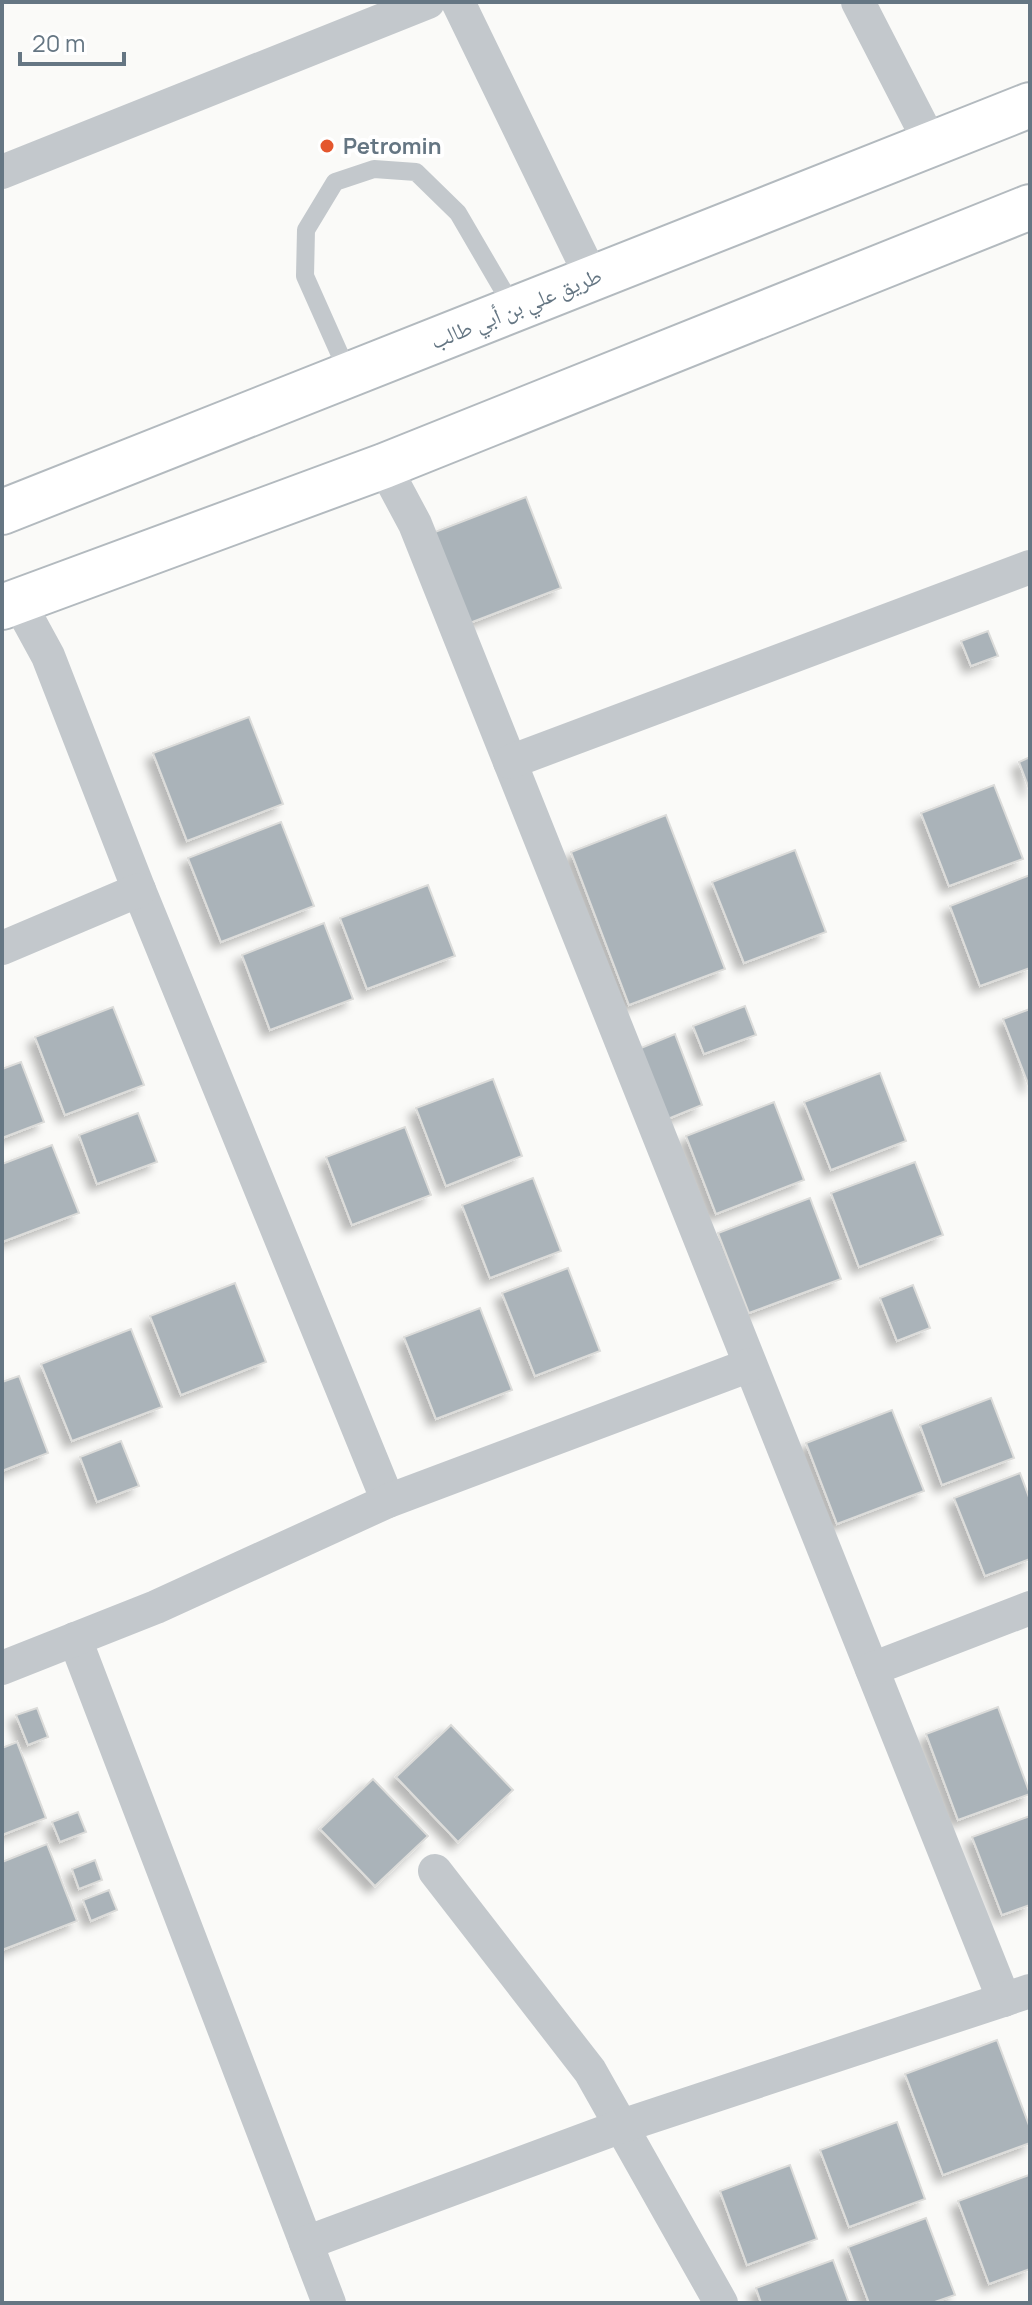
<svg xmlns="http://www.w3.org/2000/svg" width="1032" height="2305" font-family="Manrope,'Noto Naskh Arabic',sans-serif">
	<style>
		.building { fill: #aab3b9; stroke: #dcdcda; stroke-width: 2; filter: url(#shadow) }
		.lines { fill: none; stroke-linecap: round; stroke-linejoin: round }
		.secondary-casing { stroke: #b3babf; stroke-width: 48 }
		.service { stroke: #c3c8cc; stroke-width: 18 }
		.minor { stroke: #c3c8cc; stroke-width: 34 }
		.secondary { stroke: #fff; stroke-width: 44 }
		.poi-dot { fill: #e4572e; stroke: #fff; stroke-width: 3 }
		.labels { text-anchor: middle; stroke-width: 8; stroke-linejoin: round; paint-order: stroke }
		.poi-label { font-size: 22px; font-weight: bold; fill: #657683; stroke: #fff; text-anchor: start }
		.street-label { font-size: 22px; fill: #657683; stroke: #fff }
	</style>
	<defs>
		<filter id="shadow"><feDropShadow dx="-7" dy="7" stdDeviation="4" flood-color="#0004"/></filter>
	</defs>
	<rect width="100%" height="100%" fill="#fafaf8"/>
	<!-- building -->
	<g class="building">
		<path d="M526,497L561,588L462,626L427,535Z"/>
		<path d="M988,631L998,656L971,666L961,641Z"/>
		<path d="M249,717L283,804L187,841L153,753Z"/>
		<path d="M1030,757V791L1019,762Z"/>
		<path d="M994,785L1023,859L949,886L921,813Z"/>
		<path d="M666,815L725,969L629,1005L571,852Z"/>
		<path d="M281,822L314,906L221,942L188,858Z"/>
		<path d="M795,850L826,932L744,963L712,882Z"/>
		<path d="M1030,875V968L980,986L950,906Z"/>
		<path d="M428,885L455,956L367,989L340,918Z"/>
		<path d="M324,923L353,999L270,1030L242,955Z"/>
		<path d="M745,1006L756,1035L704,1054L693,1026Z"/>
		<path d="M113,1007L144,1085L65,1115L35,1037Z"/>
		<path d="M1030,1009V1086H1029L1003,1019Z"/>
		<path d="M675,1034L702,1105L663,1121L636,1050Z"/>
		<path d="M21,1062L44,1122L2,1138V1069Z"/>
		<path d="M880,1073L906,1141L831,1170L804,1102Z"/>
		<path d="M493,1079L522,1156L446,1186L416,1108Z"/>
		<path d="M774,1102L804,1180L716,1214L686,1136Z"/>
		<path d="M138,1113L157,1162L97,1184L79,1135Z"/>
		<path d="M405,1127L431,1195L352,1225L326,1157Z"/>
		<path d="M52,1145L79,1213L2,1242V1164Z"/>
		<path d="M915,1162L943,1235L859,1267L831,1193Z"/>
		<path d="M533,1178L561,1251L490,1278L462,1205Z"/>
		<path d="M810,1198L841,1279L749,1313L718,1233Z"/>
		<path d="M568,1268L600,1351L535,1376L502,1293Z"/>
		<path d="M235,1283L266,1362L181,1395L150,1316Z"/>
		<path d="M913,1285L930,1328L897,1341L880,1298Z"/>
		<path d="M480,1308L512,1390L436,1419L404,1337Z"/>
		<path d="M131,1329L162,1407L72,1441L41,1364Z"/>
		<path d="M19,1376L48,1453L2,1471V1382Z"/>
		<path d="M991,1398L1014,1458L942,1485L920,1425Z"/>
		<path d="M892,1410L924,1491L837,1524L806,1443Z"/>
		<path d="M121,1441L139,1486L97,1502L80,1457Z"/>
		<path d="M1020,1473L1030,1500V1559L985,1576L954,1498Z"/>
		<path d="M998,1707L1030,1794L958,1820L926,1734Z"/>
		<path d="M37,1708L48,1737L28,1745L16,1715Z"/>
		<path d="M451,1725L513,1790L458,1842L396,1777Z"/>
		<path d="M17,1742L46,1818L2,1835V1748Z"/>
		<path d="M373,1779L428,1836L375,1886L320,1829Z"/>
		<path d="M78,1812L86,1832L60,1842L52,1822Z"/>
		<path d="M1030,1816V1905L1002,1915L972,1837Z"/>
		<path d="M47,1844L77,1921L2,1950V1862Z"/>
		<path d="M95,1860L102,1880L79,1889L72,1869Z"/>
		<path d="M109,1890L117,1910L91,1921L83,1900Z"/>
		<path d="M997,2040L1030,2128V2143L943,2175L905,2074Z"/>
		<path d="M897,2122L925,2199L849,2227L820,2150Z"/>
		<path d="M790,2165L817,2239L747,2265L720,2191Z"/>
		<path d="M1029,2175L1030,2269L989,2284L958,2201Z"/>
		<path d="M926,2218L955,2295L932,2303H869L848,2247Z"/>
		<path d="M833,2260L849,2303H761L756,2288Z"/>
	</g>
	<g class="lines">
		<!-- secondary casing -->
		<g class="secondary-casing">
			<g id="secondary">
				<path d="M2,512L1030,105"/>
				<path d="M2,607L384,466L1030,207"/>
			</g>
		</g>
		<!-- service -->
		<path class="service" d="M349,375L305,276L306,230L335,182L374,169L416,172L458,213L514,309"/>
		<!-- minor -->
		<g class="minor">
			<path d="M458,2L592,278"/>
			<path d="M858,2L931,144"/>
			<path d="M2,172L428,2"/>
			<path d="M384,466L415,524L1004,2000"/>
			<path d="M18,601L48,656L139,890L388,1501"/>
			<path d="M510,762L1030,567"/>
			<path d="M2,948L139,890"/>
			<path d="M75,1639L329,2303"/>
			<path d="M2,1668L156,1607L388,1501L750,1365"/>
			<path d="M872,1669L1030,1608"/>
			<path d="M435,1871L590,2071L721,2303"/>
			<path d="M306,2243L619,2127L1030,1991"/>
		</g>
		<!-- secondary -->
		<use href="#secondary" class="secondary"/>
	</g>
	<!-- markers -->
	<circle class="poi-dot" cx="327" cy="146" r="8"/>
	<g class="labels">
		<!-- poi labels -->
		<g class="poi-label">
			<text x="343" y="154">Petromin</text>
		</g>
		<!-- street labels -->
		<g class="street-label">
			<text transform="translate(516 308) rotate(-22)" y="8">طريق علي بن أبي طالب</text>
		</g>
	</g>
	<!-- border -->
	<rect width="1032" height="2305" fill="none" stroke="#657683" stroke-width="8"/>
	<!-- scale -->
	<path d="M20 52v12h104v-12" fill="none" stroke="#657683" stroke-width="4"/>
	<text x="32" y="52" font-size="24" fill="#657683" stroke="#ffffff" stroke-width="6" paint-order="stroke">20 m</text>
</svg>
